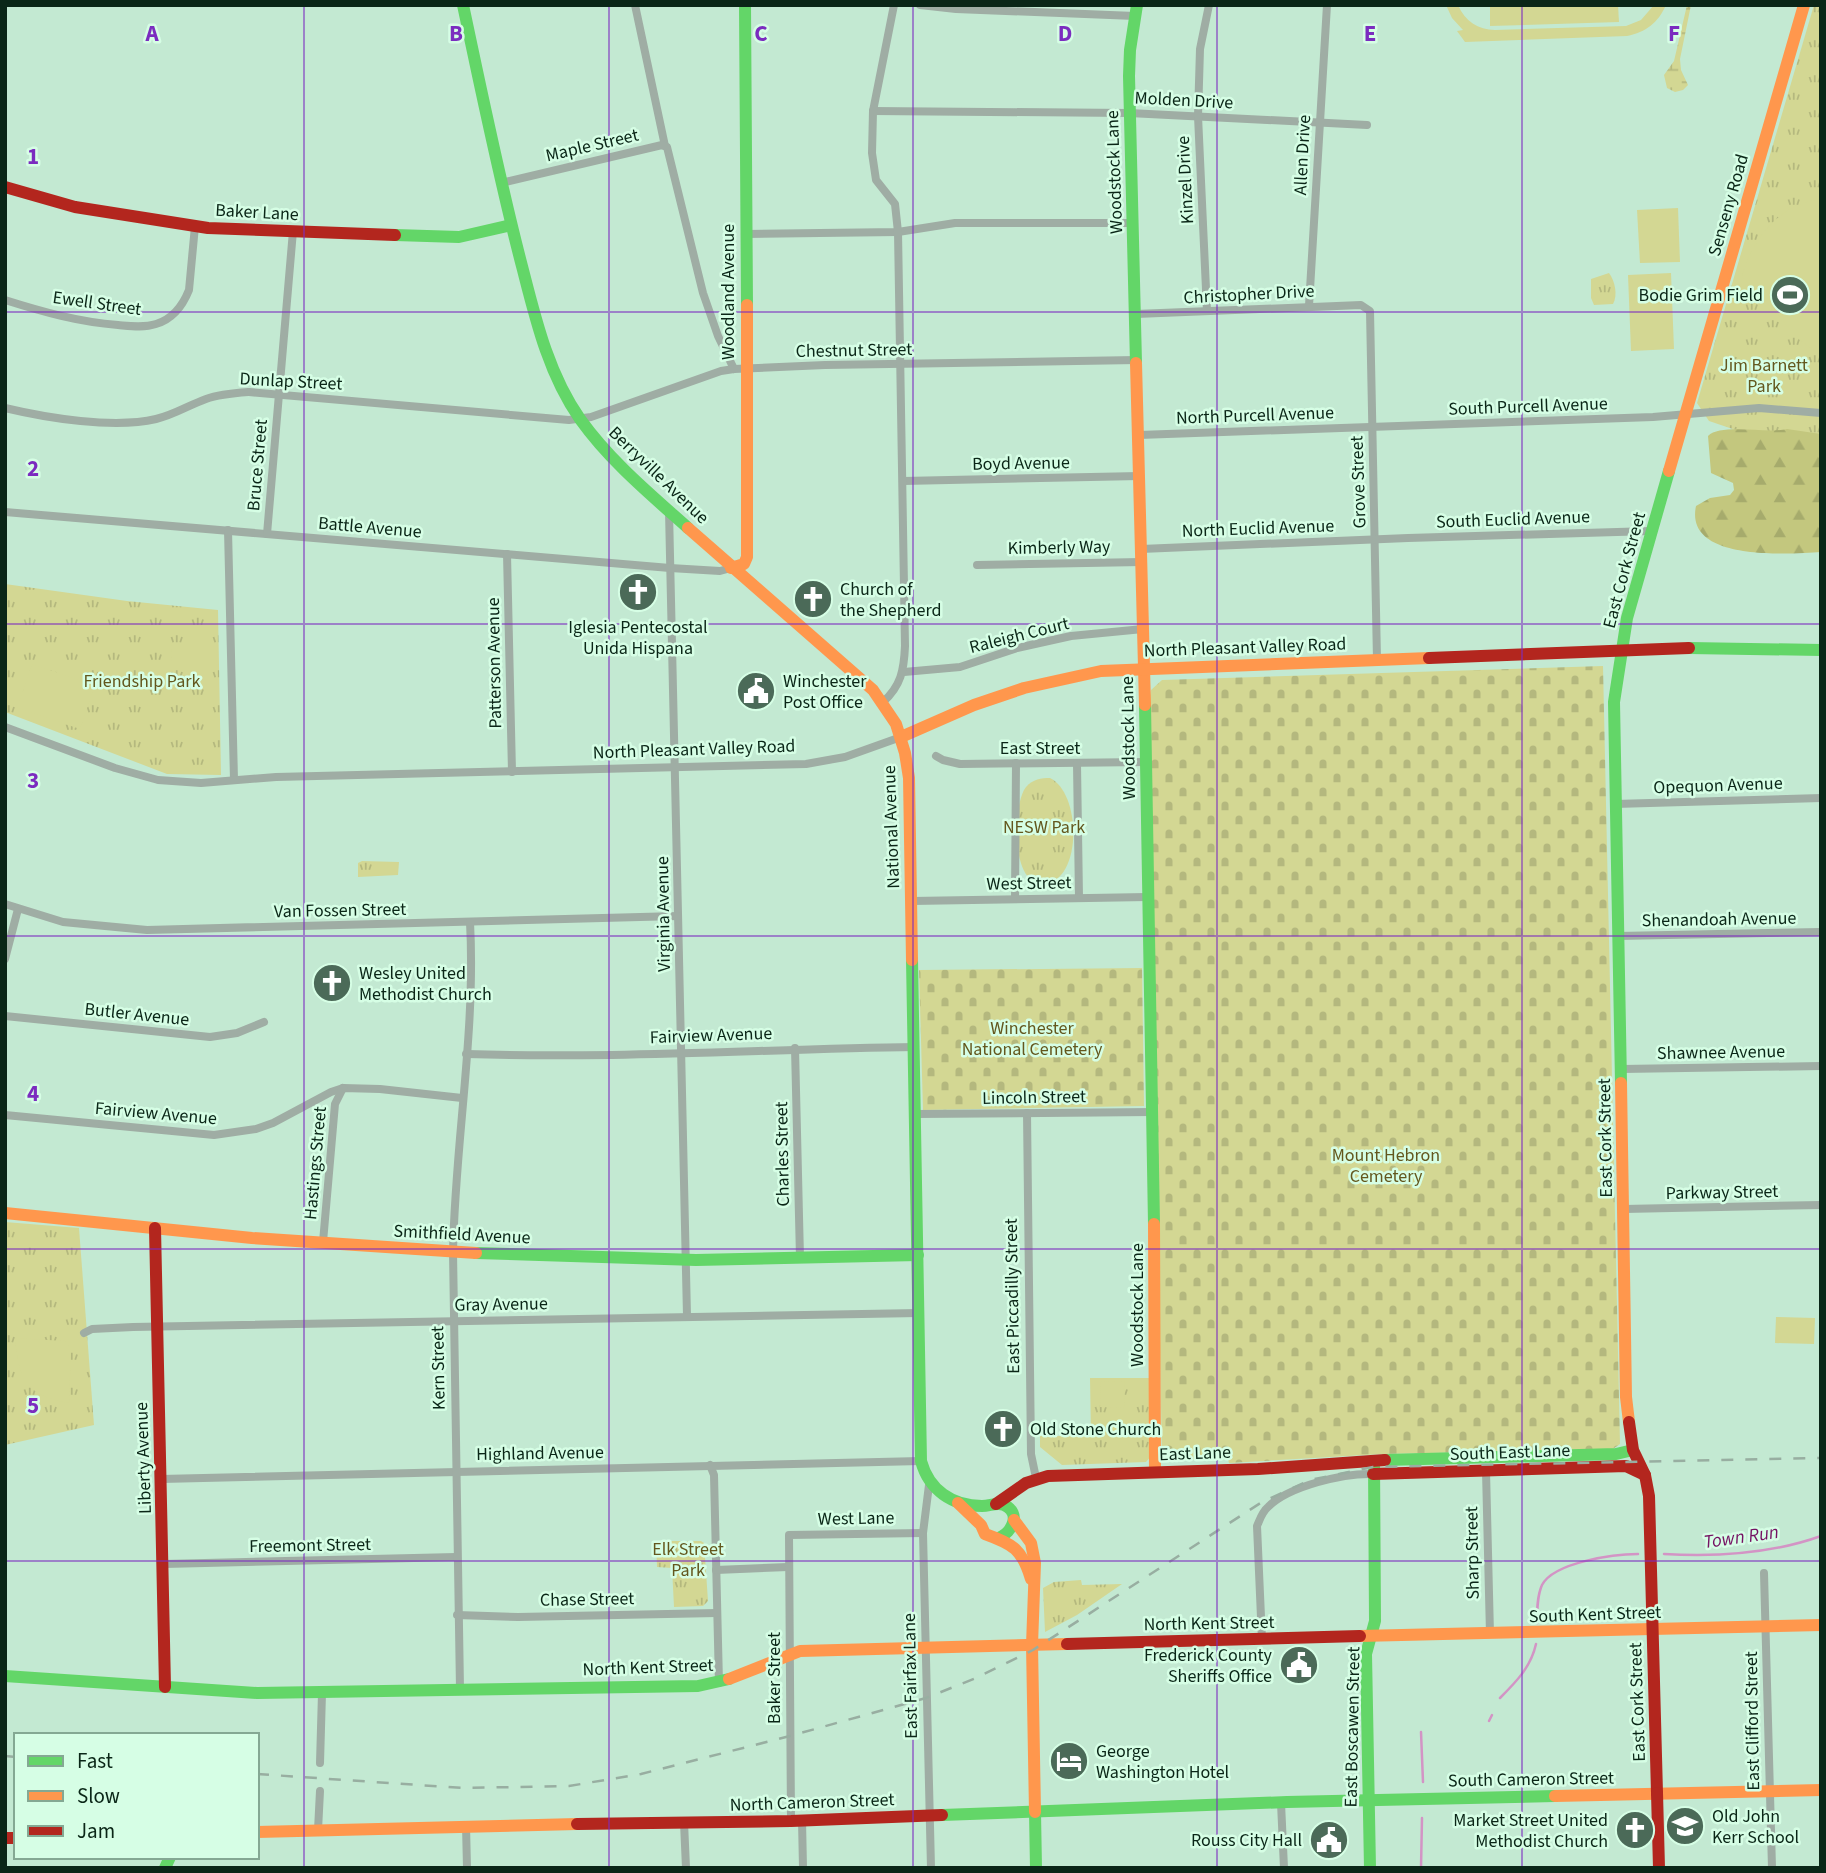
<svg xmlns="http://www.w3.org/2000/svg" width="1826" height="1873" font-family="'Source Sans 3',sans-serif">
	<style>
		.grass { fill: url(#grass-tufts) }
		.forest { fill: url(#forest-firs) }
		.wetland { fill: url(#wetland-marsh) }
		.cemetery { fill: url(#cemetery-stones) }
		.garden { fill: #d3d793 }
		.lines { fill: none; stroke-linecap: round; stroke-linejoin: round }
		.stream { stroke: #d394c5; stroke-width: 2.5 }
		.street { stroke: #9fada4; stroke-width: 8 }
		.fast { stroke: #63d668; stroke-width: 12 }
		.slow { stroke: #ff974d; stroke-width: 12 }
		.jam { stroke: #b3261e; stroke-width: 12 }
		.rail { stroke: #98aea1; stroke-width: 2.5; stroke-dasharray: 12 12; stroke-linecap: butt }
		.grid { fill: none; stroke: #7b2cbf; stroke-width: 2; stroke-opacity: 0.55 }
		.labels { text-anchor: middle; stroke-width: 5; stroke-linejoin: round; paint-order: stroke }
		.street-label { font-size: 18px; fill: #0a2617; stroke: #d6fee5 }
		.poi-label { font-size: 18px; fill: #0a2617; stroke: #d6fee5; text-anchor: start }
		.park-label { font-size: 18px; fill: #63571d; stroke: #d6fee5 }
		.water-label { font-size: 19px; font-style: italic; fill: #751263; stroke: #d6fee5 }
		.grid-label { font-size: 23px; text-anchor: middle; font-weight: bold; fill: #7b2cbf; stroke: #d6fee5; stroke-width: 5; stroke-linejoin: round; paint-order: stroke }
	</style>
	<defs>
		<pattern id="grass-tufts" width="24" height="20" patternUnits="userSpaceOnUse" patternTransform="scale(1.75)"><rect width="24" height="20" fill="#d3d793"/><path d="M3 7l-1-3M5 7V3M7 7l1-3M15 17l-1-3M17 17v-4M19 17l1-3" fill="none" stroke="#b4b87e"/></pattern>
		<pattern id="forest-firs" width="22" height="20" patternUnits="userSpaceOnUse" patternTransform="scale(1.75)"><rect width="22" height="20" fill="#c3c77e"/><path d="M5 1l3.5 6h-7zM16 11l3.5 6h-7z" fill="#a6ab6c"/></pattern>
		<pattern id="wetland-marsh" width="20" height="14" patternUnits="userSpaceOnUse" patternTransform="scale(1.75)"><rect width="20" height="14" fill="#d3d793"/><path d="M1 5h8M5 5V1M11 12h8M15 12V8" fill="none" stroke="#b4b87e"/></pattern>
		<pattern id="cemetery-stones" width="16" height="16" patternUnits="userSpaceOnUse" patternTransform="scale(1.75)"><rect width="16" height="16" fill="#d3d793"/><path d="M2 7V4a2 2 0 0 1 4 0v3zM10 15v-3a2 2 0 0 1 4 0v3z" fill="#b4b87e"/></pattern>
	</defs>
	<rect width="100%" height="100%" fill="#c3e9d2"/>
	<!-- grass -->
	<g class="grass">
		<path d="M1814,5H1821V459L1709,421L1697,403Z"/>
		<path d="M1609,273C1615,281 1618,295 1613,304L1594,305L1591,298V279Z"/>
		<path d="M5,584L127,601L218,610L221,775L167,774L5,712Z"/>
		<path d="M1050,778C1082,793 1083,885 1041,884C1010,882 1013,803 1026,787C1033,779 1041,778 1050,778Z"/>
		<path d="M362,861L399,862L398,875L358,877V863Z"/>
		<path d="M5,1222L79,1228L94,1425L5,1445Z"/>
		<path d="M1090,1378H1151V1456L1146,1462L1062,1465L1040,1447V1436H1091Z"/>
		<path d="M656,1541H701L704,1543L708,1601L703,1606L674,1607L672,1568L657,1567Z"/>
		<path d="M1081,1580L1082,1585L1122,1584L1077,1615L1045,1632L1043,1588L1054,1582Z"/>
	</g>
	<!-- forest -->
	<path class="forest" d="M1787,429L1821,434V552C1788,554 1684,562 1696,506L1710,498L1730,495L1734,490L1733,483L1711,473L1708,436C1721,423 1767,434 1787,429Z"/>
	<!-- wetland -->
	<path class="wetland" d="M1687,5H1691L1680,59L1681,70L1688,85L1683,90L1675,92L1667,88L1664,75L1674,61Z"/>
	<!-- cemetery -->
	<g class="cemetery">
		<path d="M1603,666L1620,1444L1613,1449L1382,1454L1229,1463L1228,1459L1162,1460L1148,707L1151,690L1162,680Z"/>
		<path d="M1142,968L1144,1106L923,1110L919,970Z"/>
	</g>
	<!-- garden -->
	<g class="garden">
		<path d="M1446,5H1458C1465,21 1478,30 1495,30L1626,26L1641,20L1654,5H1666C1658,23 1646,32 1627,36L1465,42L1457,31L1463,30L1452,18Z"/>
		<path d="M1490,5H1618L1619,22L1490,26Z"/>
		<path d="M1821,199V356L1799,339L1742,276C1753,238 1779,204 1821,199Z"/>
		<path d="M1678,208L1680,262L1640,263L1637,210Z"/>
		<path d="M1671,273L1674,349L1631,351L1628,275Z"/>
		<path d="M171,643H206V662H172Z"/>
		<path d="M32,664L95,685L80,729L17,708Z"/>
		<path d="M1776,1317L1815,1318L1814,1344L1775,1343Z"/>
		<path d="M15,1338L65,1341L71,1349L69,1403C25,1395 19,1380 15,1338Z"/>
		<path d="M1101,1381L1125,1382L1124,1408L1100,1407Z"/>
	</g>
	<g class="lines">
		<!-- stream -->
		<g class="stream">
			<path d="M1664,1554C1716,1557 1771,1554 1821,1536"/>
			<path d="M1537,1623C1537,1611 1537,1596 1542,1585C1554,1562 1615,1554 1638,1554"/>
			<path d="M1500,1698C1516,1682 1531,1667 1536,1644"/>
			<path d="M1489,1721L1492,1715"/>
			<path d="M1421,1732L1423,1782"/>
			<path d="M1421,1868L1422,1818"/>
		</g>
		<!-- street -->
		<g class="street">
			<path d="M635,5L665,146"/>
			<path d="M920,5L956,9L1135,16"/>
			<path d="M873,111L1129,113L1367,125"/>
			<path d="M501,183L662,145L667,147L703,293L718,336L734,369"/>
			<path d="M746,234L898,232L955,223H1133"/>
			<path d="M5,300C43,312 79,322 118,325C130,326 144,328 156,324C173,319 183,305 189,290L195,226"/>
			<path d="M1309,306L1327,5"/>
			<path d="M1207,311L1198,116L1200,49L1209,5"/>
			<path d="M1136,314L1361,305L1370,311L1377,660"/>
			<path d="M5,408C47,418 114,429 156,419C174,415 189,405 206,399C220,394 235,393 249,392L569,420L591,417L721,371L734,369L825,365L1137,360"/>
			<path d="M1139,435L1653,417L1759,408L1821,413"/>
			<path d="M903,481L1140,476"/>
			<path d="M669,511L687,1316"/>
			<path d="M5,512L670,568L720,571L731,568"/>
			<path d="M228,530L234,780"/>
			<path d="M267,534L293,231"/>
			<path d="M1141,549L1408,538L1651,531"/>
			<path d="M507,554L512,772"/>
			<path d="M977,565L1142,562"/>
			<path d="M904,672L960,667L1017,648L1071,636L1143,629"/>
			<path d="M883,702C901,686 904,670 905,646L898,232L895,204L876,180L872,153L873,111L894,5"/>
			<path d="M5,727L115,768L158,780L201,783L276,777L806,764L845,757L901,737"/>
			<path d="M936,756L943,760L960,764L1145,762"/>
			<path d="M1077,764L1079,898"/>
			<path d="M1615,804L1821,798"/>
			<path d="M1015,899L1016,763"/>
			<path d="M912,901L1147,897"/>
			<path d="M5,904L63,922L147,930L678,916"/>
			<path d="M1618,936L1821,932"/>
			<path d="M5,959L18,909"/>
			<path d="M5,1016L210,1037L237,1033L264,1022"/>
			<path d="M795,1048L800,1258"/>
			<path d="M466,1054C615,1059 765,1049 915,1047"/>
			<path d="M1622,1069L1821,1066"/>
			<path d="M1027,1113L1031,1454L1036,1478"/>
			<path d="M916,1114L1152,1112"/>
			<path d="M5,1115L214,1135L256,1129L273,1123L331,1092L343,1088L380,1089L462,1098"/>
			<path d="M1624,1209L1821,1205"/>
			<path d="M323,1242L335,1104L343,1088"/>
			<path d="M84,1333L92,1329L133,1327L919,1313"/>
			<path d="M710,1465L714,1475L719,1683"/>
			<path d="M1486,1471L1490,1634"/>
			<path d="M161,1479L921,1461"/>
			<path d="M929,1485L923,1533L931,1868"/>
			<path d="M164,1564L456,1557"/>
			<path d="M716,1570L788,1567"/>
			<path d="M1764,1573L1772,1868"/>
			<path d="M457,1615L518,1617L717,1613"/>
			<path d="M1262,1640L1257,1526C1260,1519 1262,1512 1268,1507C1289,1486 1344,1473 1373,1474"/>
			<path d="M460,1689L453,1252C455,1142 476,1032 470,922"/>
			<path d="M320,1763L322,1693"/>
			<path d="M1281,1803L1284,1868"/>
			<path d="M802,1820L803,1868"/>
			<path d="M791,1821L789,1535L923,1533"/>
			<path d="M684,1822L686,1868"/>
			<path d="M466,1825L467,1868"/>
			<path d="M318,1830L320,1791"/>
		</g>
		<!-- fast -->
		<g class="fast">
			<path d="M463,5C482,94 500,183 523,270C536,321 549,375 580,419C610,461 650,494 688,528"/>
			<path d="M745,5L747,305"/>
			<path d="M395,235L459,237L511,225"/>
			<path d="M1136,363L1129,76L1130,50L1137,5"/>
			<path d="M1689,648L1821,650"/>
			<path d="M1145,705L1154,1224"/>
			<path d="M912,960L921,1461C929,1490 952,1506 982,1506C990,1506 997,1502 1004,1505C1022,1513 1012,1532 999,1538"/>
			<path d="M1621,1083L1614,702L1627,618L1669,471"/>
			<path d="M476,1253L696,1260L918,1255"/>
			<path d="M1385,1460L1616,1454L1633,1450"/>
			<path d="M5,1676L257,1693L698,1686L729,1679"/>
			<path d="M1035,1812L1036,1868"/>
			<path d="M942,1815L1287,1802L1555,1796"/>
			<path d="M165,1868L170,1857"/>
			<path d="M1370,1868L1366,1654L1375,1621L1374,1461"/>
		</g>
		<!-- slow -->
		<g class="slow">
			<path d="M1136,363L1145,705"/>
			<path d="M1669,471L1804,5"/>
			<path d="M688,528L873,690L896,724L905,753L909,778L912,960"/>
			<path d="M731,568L744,564L747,557V305"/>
			<path d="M901,737L974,705L1024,688L1101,671L1429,658"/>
			<path d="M1621,1083L1626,1397L1629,1422"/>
			<path d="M5,1213L252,1238L476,1253"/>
			<path d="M1154,1224L1155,1472"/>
			<path d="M958,1503L981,1525L985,1534C1013,1544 1022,1549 1031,1579"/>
			<path d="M1014,1520L1031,1543L1035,1563L1032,1645L1035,1812"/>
			<path d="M1360,1636L1821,1625"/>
			<path d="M729,1679L800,1651L1067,1644"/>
			<path d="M1555,1796L1821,1790"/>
			<path d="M257,1832L577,1824"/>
		</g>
		<!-- jam -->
		<g class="jam">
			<path d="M5,187L75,207L208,228L395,235"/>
			<path d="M1429,658L1689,648"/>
			<path d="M155,1228L165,1687"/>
			<path d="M1629,1422L1633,1450L1645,1475L1649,1496L1657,1793"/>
			<path d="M1373,1474L1626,1466L1645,1475"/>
			<path d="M996,1504L1026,1483L1048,1476L1258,1469L1385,1460"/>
			<path d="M1067,1644L1360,1636"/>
			<path d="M1657,1793L1659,1868"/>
			<path d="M577,1824L791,1821L942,1815"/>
			<path d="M5,1838H16"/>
		</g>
		<!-- rail -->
		<g class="rail">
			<path d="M5,1756L16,1757"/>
			<path d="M257,1774L463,1788L569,1786L641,1774L790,1736L926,1698L976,1678L1033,1650L1262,1502L1310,1480L1373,1467L1821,1458"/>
		</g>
	</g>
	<!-- grid -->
	<path class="grid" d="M304,5V1868M609,5V1868M913,5V1868M1217,5V1868M1522,5V1868M5,312H1821M5,624H1821M5,936H1821M5,1249H1821M5,1561H1821"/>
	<!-- icons -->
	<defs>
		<g id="stadium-disc" transform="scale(2.0125)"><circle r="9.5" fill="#4b6a58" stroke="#d6fee5"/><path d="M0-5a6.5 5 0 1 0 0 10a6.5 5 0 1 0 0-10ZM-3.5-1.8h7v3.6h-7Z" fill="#fff"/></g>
		<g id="church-disc" transform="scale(2.0125)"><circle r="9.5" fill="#4b6a58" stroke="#d6fee5"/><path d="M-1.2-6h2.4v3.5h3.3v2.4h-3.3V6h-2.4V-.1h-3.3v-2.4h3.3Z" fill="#fff"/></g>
		<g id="civic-disc" transform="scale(2.0125)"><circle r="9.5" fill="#4b6a58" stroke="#d6fee5"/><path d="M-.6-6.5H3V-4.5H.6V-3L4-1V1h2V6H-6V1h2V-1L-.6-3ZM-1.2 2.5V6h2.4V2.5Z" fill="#fff"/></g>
		<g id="hotel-disc" transform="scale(2.0125)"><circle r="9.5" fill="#4b6a58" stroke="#d6fee5"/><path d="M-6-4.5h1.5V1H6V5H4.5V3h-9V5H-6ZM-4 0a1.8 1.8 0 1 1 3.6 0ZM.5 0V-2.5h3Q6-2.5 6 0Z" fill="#fff"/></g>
		<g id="university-disc" transform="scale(2.0125)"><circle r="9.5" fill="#4b6a58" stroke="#d6fee5"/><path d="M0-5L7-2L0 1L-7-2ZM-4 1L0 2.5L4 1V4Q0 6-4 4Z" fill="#fff"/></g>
	</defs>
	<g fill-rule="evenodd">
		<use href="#stadium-disc" x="1790" y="295"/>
		<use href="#church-disc" x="638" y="592"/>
		<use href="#church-disc" x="813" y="599"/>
		<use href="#civic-disc" x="756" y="691"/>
		<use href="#church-disc" x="332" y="983"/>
		<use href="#church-disc" x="1003" y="1429"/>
		<use href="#civic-disc" x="1299" y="1665"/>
		<use href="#hotel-disc" x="1069" y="1761"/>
		<use href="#university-disc" x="1685" y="1826"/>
		<use href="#church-disc" x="1635" y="1830"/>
		<use href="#civic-disc" x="1329" y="1840"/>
	</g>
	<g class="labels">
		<!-- street labels -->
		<g class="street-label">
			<text transform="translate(1184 100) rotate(3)" y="6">Molden Drive</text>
			<text transform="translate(592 145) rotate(-13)" y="6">Maple Street</text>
			<text transform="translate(1302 155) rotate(-87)" y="6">Allen Drive</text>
			<text transform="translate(1114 172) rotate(-92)" y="6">Woodstock Lane</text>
			<text transform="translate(1185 180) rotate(-93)" y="6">Kinzel Drive</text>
			<text transform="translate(1728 205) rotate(-74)" y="6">Senseny Road</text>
			<text transform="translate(257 212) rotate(3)" y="6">Baker Lane</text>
			<text transform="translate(728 292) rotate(-90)" y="6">Woodland Avenue</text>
			<text transform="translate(1249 294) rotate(-3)" y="6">Christopher Drive</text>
			<text transform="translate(97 303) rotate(8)" y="6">Ewell Street</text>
			<text transform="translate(854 350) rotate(-1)" y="6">Chestnut Street</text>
			<text transform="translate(291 381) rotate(3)" y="6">Dunlap Street</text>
			<text transform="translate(1528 406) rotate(-2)" y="6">South Purcell Avenue</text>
			<text transform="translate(1255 415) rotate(-2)" y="6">North Purcell Avenue</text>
			<text transform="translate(1021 463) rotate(-1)" y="6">Boyd Avenue</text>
			<text transform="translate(257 465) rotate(-85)" y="6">Bruce Street</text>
			<text transform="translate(659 475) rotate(44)" y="6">Berryville Avenue</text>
			<text transform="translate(1358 482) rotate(-92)" y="6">Grove Street</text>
			<text transform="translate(1513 519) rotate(-2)" y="6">South Euclid Avenue</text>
			<text transform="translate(370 527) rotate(5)" y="6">Battle Avenue</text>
			<text transform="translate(1258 528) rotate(-2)" y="6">North Euclid Avenue</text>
			<text transform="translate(1059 547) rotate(-1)" y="6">Kimberly Way</text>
			<text transform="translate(1624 570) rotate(-75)" y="6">East Cork Street</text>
			<text transform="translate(1019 635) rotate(-14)" y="6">Raleigh Court</text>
			<text transform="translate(1245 647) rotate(-2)" y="6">North Pleasant Valley Road</text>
			<text transform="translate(494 663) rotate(-91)" y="6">Patterson Avenue</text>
			<text transform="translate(1128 738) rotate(-91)" y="6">Woodstock Lane</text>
			<text x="1040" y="754">East Street</text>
			<text transform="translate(694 749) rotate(-2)" y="6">North Pleasant Valley Road</text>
			<text transform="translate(1718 785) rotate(-2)" y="6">Opequon Avenue</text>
			<text transform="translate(891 827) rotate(-92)" y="6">National Avenue</text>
			<text transform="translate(1029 883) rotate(-1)" y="6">West Street</text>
			<text transform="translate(340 910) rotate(-1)" y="6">Van Fossen Street</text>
			<text transform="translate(663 914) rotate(-91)" y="6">Virginia Avenue</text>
			<text transform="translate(1719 919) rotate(-1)" y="6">Shenandoah Avenue</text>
			<text transform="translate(137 1014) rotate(6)" y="6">Butler Avenue</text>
			<text transform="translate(711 1035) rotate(-2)" y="6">Fairview Avenue</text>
			<text transform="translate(1721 1052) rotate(-1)" y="6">Shawnee Avenue</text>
			<text transform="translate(1034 1097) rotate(-1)" y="6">Lincoln Street</text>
			<text transform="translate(156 1113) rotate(5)" y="6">Fairview Avenue</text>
			<text transform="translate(1605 1138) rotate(-91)" y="6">East Cork Street</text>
			<text transform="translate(782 1154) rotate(-91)" y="6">Charles Street</text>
			<text transform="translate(315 1163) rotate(-85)" y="6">Hastings Street</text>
			<text transform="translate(1722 1192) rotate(-1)" y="6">Parkway Street</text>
			<text transform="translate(462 1234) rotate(3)" y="6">Smithfield Avenue</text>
			<text transform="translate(1012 1296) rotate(-91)" y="6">East Piccadilly Street</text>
			<text transform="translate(501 1304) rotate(-1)" y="6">Gray Avenue</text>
			<text transform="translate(1137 1305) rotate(-90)" y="6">Woodstock Lane</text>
			<text transform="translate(438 1368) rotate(-91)" y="6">Kern Street</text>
			<text transform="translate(1510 1452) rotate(-2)" y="6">South East Lane</text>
			<text transform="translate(540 1453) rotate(-1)" y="6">Highland Avenue</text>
			<text transform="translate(1195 1453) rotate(-2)" y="6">East Lane</text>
			<text transform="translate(143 1458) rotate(-92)" y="6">Liberty Avenue</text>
			<text transform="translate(856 1518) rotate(-1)" y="6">West Lane</text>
			<text transform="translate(310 1545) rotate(-1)" y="6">Freemont Street</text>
			<text transform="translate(1472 1553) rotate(-91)" y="6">Sharp Street</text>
			<text transform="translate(587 1599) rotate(-1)" y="6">Chase Street</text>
			<text transform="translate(1595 1614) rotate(-2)" y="6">South Kent Street</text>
			<text transform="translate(1209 1623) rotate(-1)" y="6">North Kent Street</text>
			<text transform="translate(648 1667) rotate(-2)" y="6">North Kent Street</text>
			<text transform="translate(910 1676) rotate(-91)" y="6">East Fairfax Lane</text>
			<text transform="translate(774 1678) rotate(-90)" y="6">Baker Street</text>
			<text transform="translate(1637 1702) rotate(-92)" y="6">East Cork Street</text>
			<text transform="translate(1752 1721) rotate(-91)" y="6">East Clifford Street</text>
			<text transform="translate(1352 1727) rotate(-89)" y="6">East Boscawen Street</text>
			<text transform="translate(1531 1779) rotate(-1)" y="6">South Cameron Street</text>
			<text transform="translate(812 1802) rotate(-2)" y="6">North Cameron Street</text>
		</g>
		<!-- poi labels -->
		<g class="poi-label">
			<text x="1763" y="301" text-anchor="end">Bodie Grim Field</text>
			<text x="840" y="595">Church of<tspan x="840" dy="21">the Shepherd</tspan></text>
			<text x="638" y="633" text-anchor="middle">Iglesia Pentecostal<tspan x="638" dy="21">Unida Hispana</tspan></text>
			<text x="783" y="687">Winchester<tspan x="783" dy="21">Post Office</tspan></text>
			<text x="359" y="979">Wesley United<tspan x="359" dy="21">Methodist Church</tspan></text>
			<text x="1030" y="1435">Old Stone Church</text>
			<text x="1272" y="1661" text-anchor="end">Frederick County<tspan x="1272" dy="21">Sheriffs Office</tspan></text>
			<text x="1096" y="1757">George<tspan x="1096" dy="21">Washington Hotel</tspan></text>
			<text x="1712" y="1822">Old John<tspan x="1712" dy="21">Kerr School</tspan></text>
			<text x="1608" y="1826" text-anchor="end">Market Street United<tspan x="1608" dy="21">Methodist Church</tspan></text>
			<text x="1302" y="1846" text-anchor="end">Rouss City Hall</text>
		</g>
		<!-- park labels -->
		<g class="park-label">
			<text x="1764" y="371">Jim Barnett<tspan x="1764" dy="21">Park</tspan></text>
			<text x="142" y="687">Friendship Park</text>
			<text x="1044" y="833">NESW Park</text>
			<text x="1032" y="1034">Winchester<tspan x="1032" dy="21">National Cemetery</tspan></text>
			<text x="1386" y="1161">Mount Hebron<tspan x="1386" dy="21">Cemetery</tspan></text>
			<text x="688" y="1555">Elk Street<tspan x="688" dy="21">Park</tspan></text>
		</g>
		<!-- water labels -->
		<g class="water-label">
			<text transform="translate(1741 1536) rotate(-8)" y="7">Town Run</text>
		</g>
	</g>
	<g class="grid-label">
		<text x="152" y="41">A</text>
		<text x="456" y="41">B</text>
		<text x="761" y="41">C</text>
		<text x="1065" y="41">D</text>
		<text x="1370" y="41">E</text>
		<text x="1674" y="41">F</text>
		<text x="33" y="164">1</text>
		<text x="33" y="476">2</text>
		<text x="33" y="788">3</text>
		<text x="33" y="1101">4</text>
		<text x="33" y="1413">5</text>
	</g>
	<!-- border -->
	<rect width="1826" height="1873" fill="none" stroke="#0a2617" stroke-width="14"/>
	<!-- legend -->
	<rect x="14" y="1733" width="245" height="126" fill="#d6fee5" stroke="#84a893" stroke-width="2"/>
	<rect x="28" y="1756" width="35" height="10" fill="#63d668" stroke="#84a893" stroke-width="2"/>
	<text x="77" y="1768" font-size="21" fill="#0a2617">Fast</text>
	<rect x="28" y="1791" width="35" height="10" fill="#ff974d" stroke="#84a893" stroke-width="2"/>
	<text x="77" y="1803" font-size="21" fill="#0a2617">Slow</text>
	<rect x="28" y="1826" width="35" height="10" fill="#b3261e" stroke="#84a893" stroke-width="2"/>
	<text x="77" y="1838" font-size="21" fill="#0a2617">Jam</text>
</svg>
